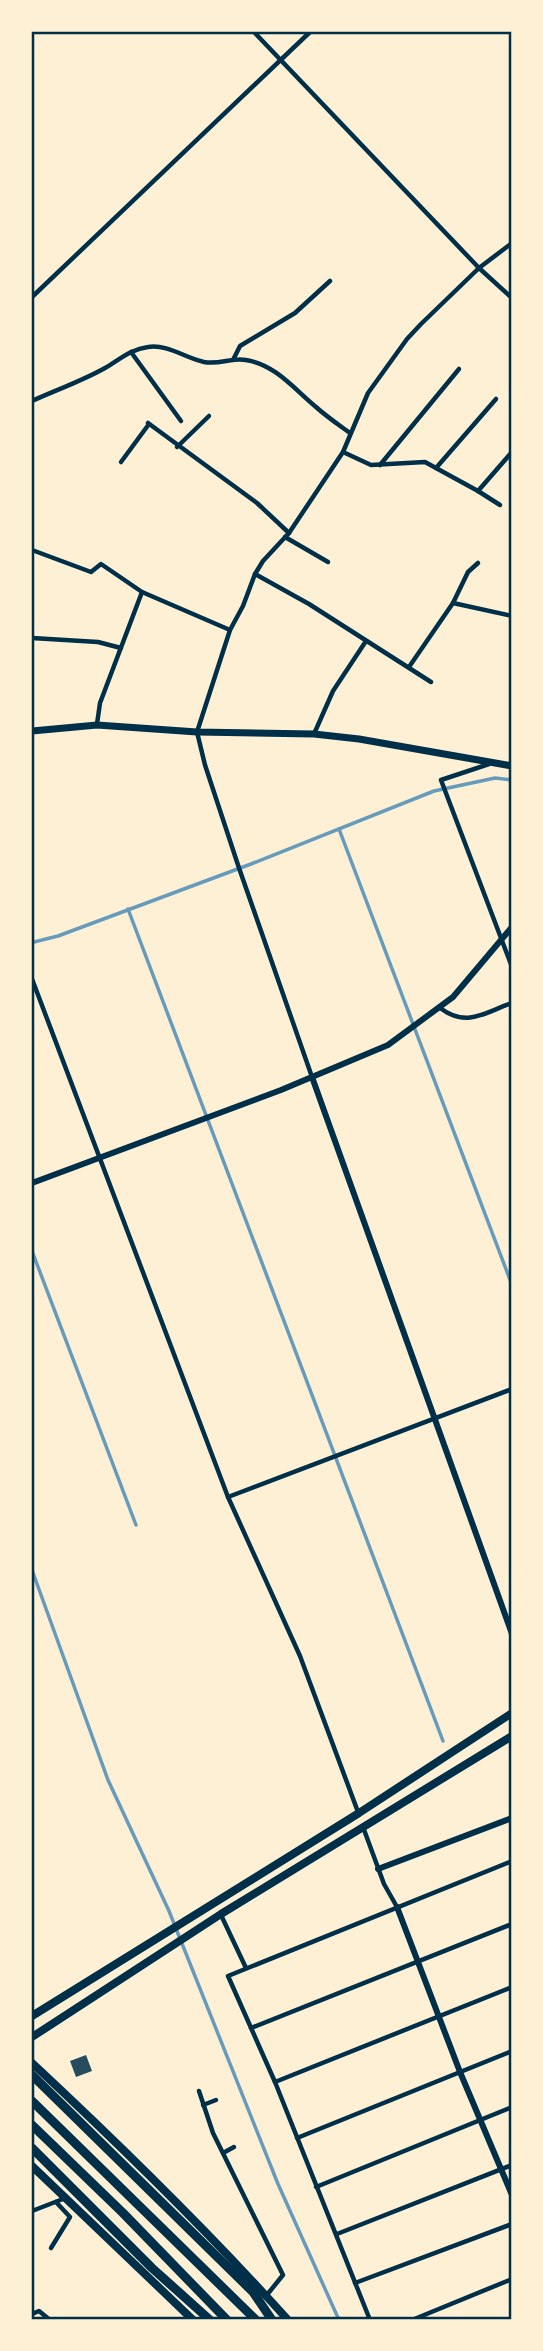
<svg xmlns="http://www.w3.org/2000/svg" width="543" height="2351" font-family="'Noto Sans',sans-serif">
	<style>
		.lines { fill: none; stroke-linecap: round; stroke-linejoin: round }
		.stream { stroke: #669bbc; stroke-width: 3.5 }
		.building { fill: #264d5e }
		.minor { stroke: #003049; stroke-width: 4.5 }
		.tertiary { stroke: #003049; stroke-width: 6 }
		.secondary { stroke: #003049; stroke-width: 7 }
		.primary { stroke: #003049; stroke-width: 8 }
		.trunk { stroke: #003049; stroke-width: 8 }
		.motorway { stroke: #003049; stroke-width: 9 }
		.neatline { fill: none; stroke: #003049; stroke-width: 2.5 }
	</style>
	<rect width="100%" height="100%" fill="#fdf0d5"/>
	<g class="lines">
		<!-- stream -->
		<g class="stream">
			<path d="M339,829L512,1285"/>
			<path d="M128,909L443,1741"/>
			<path d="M32,940L34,942L58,936L251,864L434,791L495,778L512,780"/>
			<path d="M32,1251L136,1525"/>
			<path d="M32,1570L108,1780L169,1911L278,2184L339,2320"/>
		</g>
	</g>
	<!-- building -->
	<path class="building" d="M86,2055L92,2071L76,2077L70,2061Z"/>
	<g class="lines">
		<!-- minor -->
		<g class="minor">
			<path d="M254,32L479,268L512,298"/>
			<path d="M32,297L310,32"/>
			<path d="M131,352L181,421"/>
			<path d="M233,360L240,346L295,313L330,281"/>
			<path d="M32,401C56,390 82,381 105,368C119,360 131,349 148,347C168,344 185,358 204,362C220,365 232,357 246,360C276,365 294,389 316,407C327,417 339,425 350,433"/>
			<path d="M148,423L257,503L289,533"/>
			<path d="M177,447L209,416"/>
			<path d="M343,452L371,465L425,462L478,491L500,505"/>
			<path d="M121,462L149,424"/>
			<path d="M380,465L459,369"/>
			<path d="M436,468L496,399"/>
			<path d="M478,491L512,452"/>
			<path d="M285,537L328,562"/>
			<path d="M32,550L91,572L101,564L142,592L230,630"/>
			<path d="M255,574L309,604L431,682"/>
			<path d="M453,603L512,616"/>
			<path d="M32,638L98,642L121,648"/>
			<path d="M409,667L453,603L468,572L478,563"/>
			<path d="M97,724L100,703L142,592"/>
			<path d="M314,734L333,691L366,641"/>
			<path d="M489,764L441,780L512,967"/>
			<path d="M32,979L228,1497L300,1656L358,1812"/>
			<path d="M440,1008C467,1028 483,1013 512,1003"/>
			<path d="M312,1077L239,868L205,765L197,732L230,630L243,606L255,574L263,561L289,533L343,452L368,393L407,339L421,324L479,268L512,243"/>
			<path d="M228,1497L512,1389"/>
			<path d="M363,1827L384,1884L397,1907"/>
			<path d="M221,1915L246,1968"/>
			<path d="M251,2028L512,1924"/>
			<path d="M275,2082L512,1987"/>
			<path d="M199,2091L213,2133L283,2275L266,2296"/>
			<path d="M203,2105L216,2100"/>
			<path d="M297,2138L512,2051"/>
			<path d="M223,2153L234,2147"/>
			<path d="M316,2187L512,2107"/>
			<path d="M32,2211L63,2199"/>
			<path d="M337,2234L512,2165"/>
			<path d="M51,2248L70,2217L56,2202"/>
			<path d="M355,2283L512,2224"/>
			<path d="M32,2314L39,2311L50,2320"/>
			<path d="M370,2320L275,2082L228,1976L512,1861"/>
			<path d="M412,2320L512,2279"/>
		</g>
		<!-- tertiary -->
		<g class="tertiary">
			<path d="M312,1077L512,1634"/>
			<path d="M32,1183L281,1090L388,1045L453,997L512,927"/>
			<path d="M378,1869L512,1818"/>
			<path d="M397,1907L460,2072L512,2195"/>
		</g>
		<!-- secondary -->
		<path class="secondary" d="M32,731L97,725L197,732L314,734L359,739L512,766"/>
		<!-- primary -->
		<g class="primary">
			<path d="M32,2016L359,1813L512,1713"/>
			<path d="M32,2037L221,1914L512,1736"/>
		</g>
		<!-- trunk -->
		<g class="trunk">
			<path d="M32,2063C120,2145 206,2229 288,2320"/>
			<path d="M32,2166L193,2320"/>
		</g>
		<!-- motorway -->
		<g class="motorway">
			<path d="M32,2075L253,2292L272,2320"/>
			<path d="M32,2101L256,2320"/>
			<path d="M32,2125L123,2213L227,2320"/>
			<path d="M32,2148L152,2268L210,2320"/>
		</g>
	</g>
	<!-- border -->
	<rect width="543" height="2351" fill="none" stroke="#fdf0d5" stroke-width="66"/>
	<rect x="33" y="33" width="477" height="2285" class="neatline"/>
</svg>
